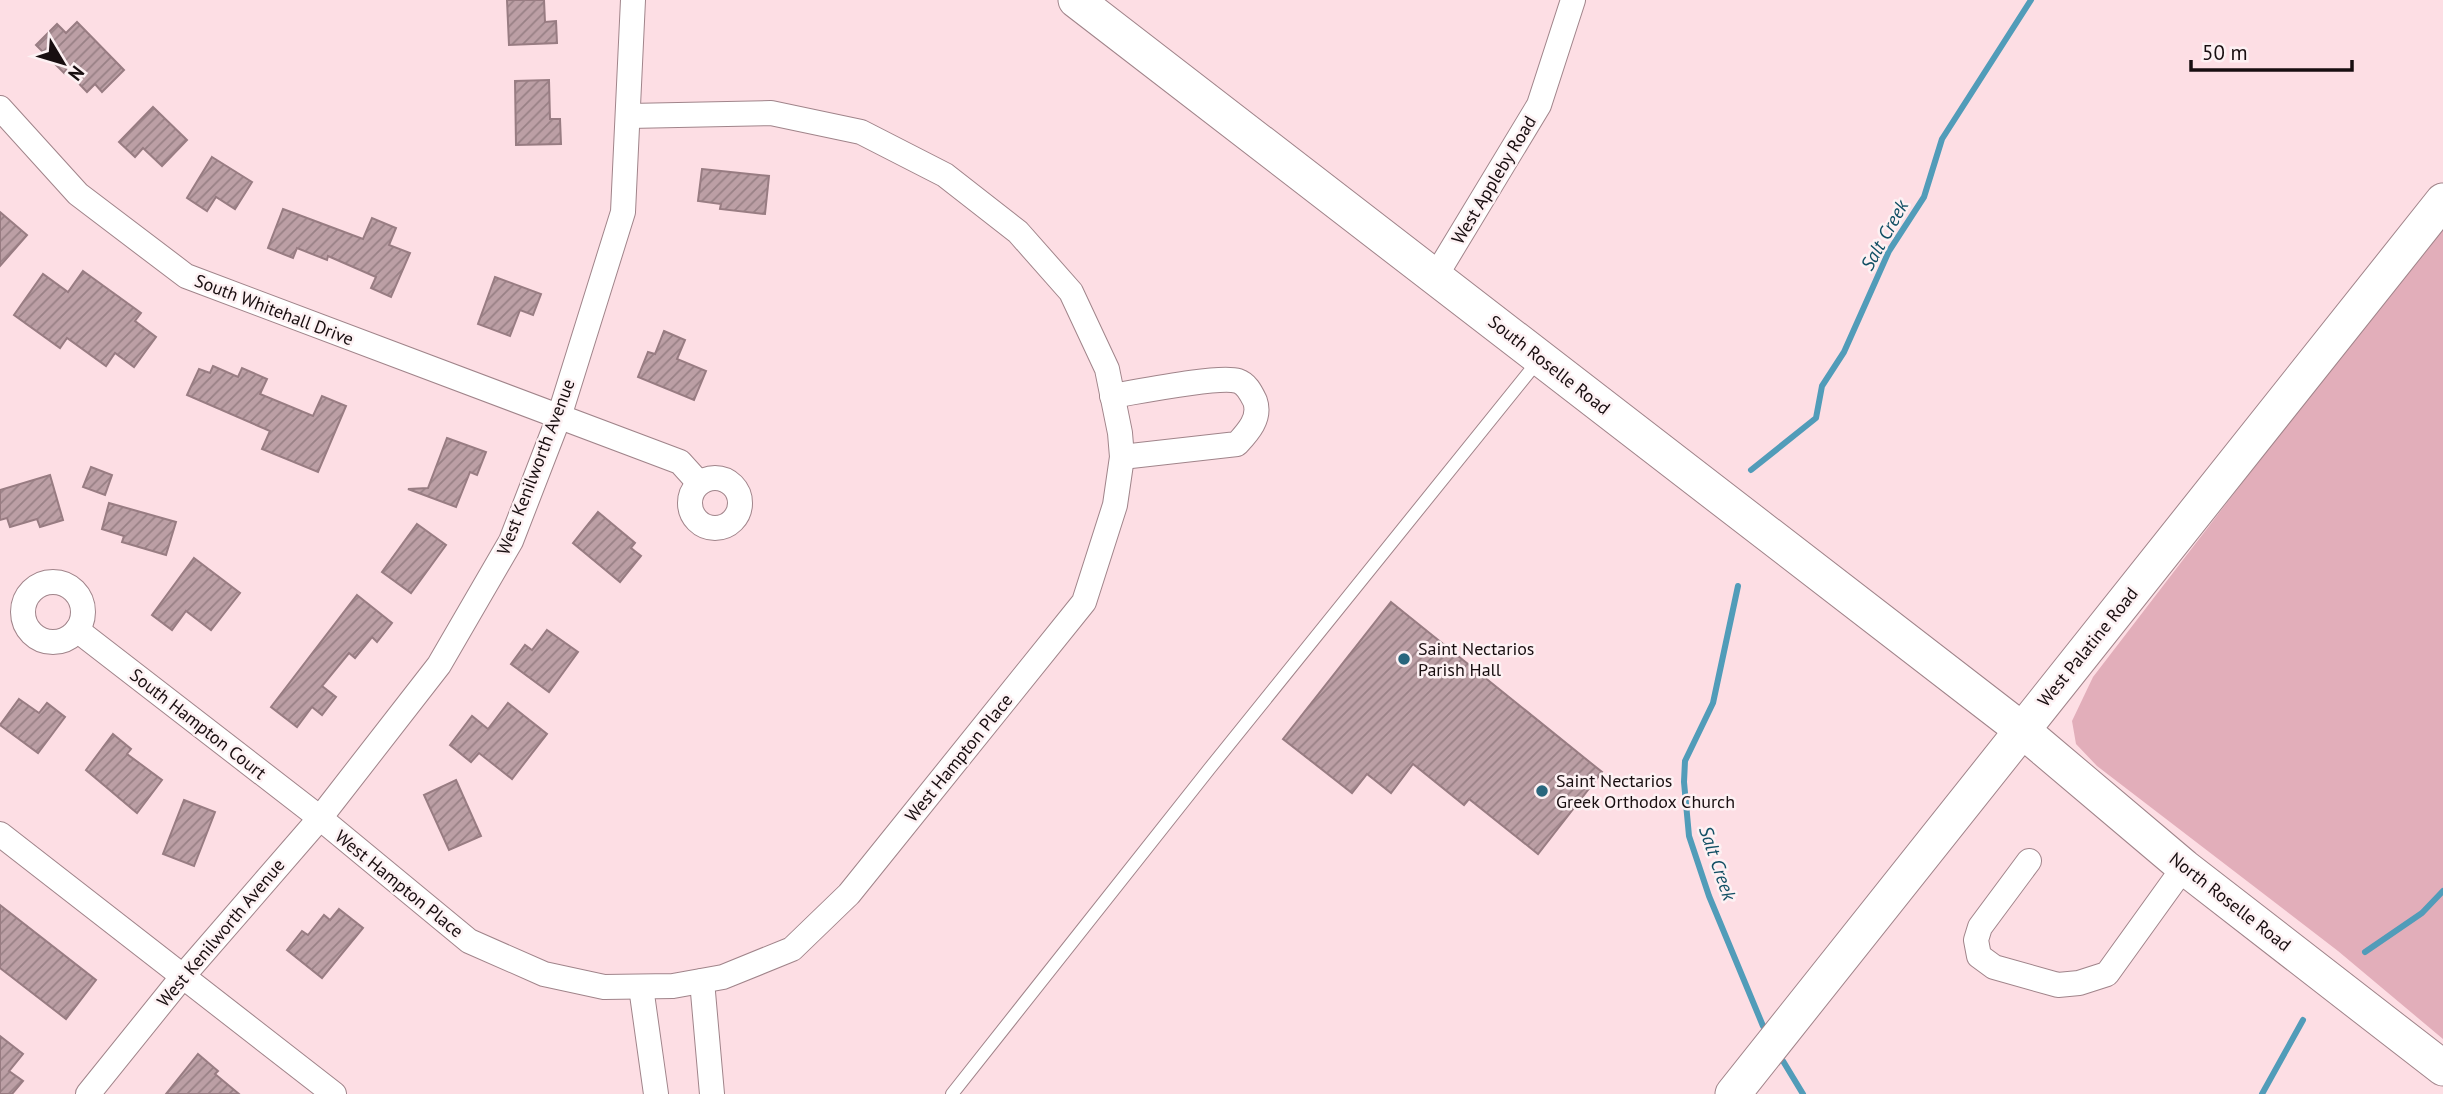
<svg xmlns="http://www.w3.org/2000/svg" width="2443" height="1094" font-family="'PT Sans',sans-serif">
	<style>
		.green { fill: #e2aeba }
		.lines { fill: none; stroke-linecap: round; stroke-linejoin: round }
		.stream { stroke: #519cb9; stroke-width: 6 }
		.building { fill: url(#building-hatch); stroke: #987c82; stroke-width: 2 }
		.service-casing { stroke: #a0848a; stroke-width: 14 }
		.minor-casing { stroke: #a0848a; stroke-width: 26 }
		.secondary-casing { stroke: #a0848a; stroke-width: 37 }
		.service { stroke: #fff; stroke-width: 12 }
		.minor { stroke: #fff; stroke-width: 24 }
		.secondary { stroke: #fff; stroke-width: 35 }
		.poi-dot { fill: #29667d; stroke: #fdf1f3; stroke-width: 2.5 }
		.labels { text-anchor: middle; stroke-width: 5; stroke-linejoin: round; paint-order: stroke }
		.street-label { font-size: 18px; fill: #180e10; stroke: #fdf1f3 }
		.poi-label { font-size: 18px; fill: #180e10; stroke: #fdf1f3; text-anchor: start }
		.water-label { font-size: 19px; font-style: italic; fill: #114f64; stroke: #fdf1f3 }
	</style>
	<defs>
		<pattern id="building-hatch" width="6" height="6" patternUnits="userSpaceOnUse" patternTransform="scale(1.75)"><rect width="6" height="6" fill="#bc9fa5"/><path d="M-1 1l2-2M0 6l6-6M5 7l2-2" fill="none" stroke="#988085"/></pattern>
	</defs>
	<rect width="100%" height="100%" fill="#fddee4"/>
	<!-- green -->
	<path class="green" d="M2443,229V1039L2338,951L2097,766L2076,744L2072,721L2093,677L2431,237Z"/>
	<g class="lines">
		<!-- stream -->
		<g class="stream">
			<path d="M1751,470L1816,418L1822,386L1844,352L1889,251L1924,197L1942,139L2031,0"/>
			<path d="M1738,586L1713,703L1685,761L1684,782L1689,836L1709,896L1763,1026"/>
			<path d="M2365,952L2422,913L2443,891"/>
			<path d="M1783,1061L1803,1094"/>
			<path d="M2262,1094L2303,1020"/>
		</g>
	</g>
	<!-- building -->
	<g class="building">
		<path d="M507,0H544L545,22L556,21L557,43L509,45Z"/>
		<path d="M77,22L124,70L102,92L95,84L87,92L66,70L64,73L36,45L57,24L66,33Z"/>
		<path d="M549,80L550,119H560L561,144L516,145L515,81Z"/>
		<path d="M153,107L187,140L162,166L143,148L135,157L119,142Z"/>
		<path d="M212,157L252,182L235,209L216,197L207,211L187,198Z"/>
		<path d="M702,169L769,176L765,214L720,209L721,204L698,201Z"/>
		<path d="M283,209L363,239L372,218L396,228L389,245L410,253L391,297L371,288L376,277L328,256L327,260L297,248L293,258L268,248Z"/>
		<path d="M0,212L27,235L0,266Z"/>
		<path d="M83,271L141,313L135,321L156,337L134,367L115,353L106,366L67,338L60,348L14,315L43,274L68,292Z"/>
		<path d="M495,277L541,294L533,315L520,310L510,336L478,324Z"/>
		<path d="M664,331L685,340L677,359L706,371L694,400L638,377L648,352L655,354Z"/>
		<path d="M213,366L238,377L242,368L267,379L260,394L313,416L322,396L346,406L318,472L262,449L270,431L187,395L199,369L210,373Z"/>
		<path d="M447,438L486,452L477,475L470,472L456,507L408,489L428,488Z"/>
		<path d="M91,467L112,475L105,495L83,487Z"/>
		<path d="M50,475L63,520L40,527L37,519L10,527L7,518L0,520V490Z"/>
		<path d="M109,503L176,522L166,555L122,542L124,536L102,529Z"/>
		<path d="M598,512L635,543L631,548L641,556L620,582L573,543Z"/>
		<path d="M417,524L446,545L411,593L382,572Z"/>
		<path d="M194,558L240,593L211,630L186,611L172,630L152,615Z"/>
		<path d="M357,595L392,623L377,642L372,637L355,658L349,653L322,686L336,697L322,715L312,707L297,727L271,707Z"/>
		<path d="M1391,602L1602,772L1538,854L1469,799L1464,805L1413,764L1391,793L1367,774L1352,793L1283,739Z"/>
		<path d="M547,630L578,652L549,692L511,664L525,645L532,650Z"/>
		<path d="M19,699L39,713L47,703L65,717L38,753L0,725Z"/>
		<path d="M508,703L547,734L512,779L479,753L471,762L450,745L472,716L488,729Z"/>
		<path d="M113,734L131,749L127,754L162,780L137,813L86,770Z"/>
		<path d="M456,780L481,836L449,850L424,795Z"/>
		<path d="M184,800L215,812L194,866L163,854Z"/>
		<path d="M0,905L96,980L66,1019L0,968Z"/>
		<path d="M339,909L363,928L322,978L287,950L302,931L308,935L324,915L330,920Z"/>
		<path d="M0,1036L23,1054L9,1071L23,1081L12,1094H0Z"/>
		<path d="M198,1054L218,1071L215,1074L239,1094H166Z"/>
	</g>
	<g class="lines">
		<!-- service casing -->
		<g class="service-casing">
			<path id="service" d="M952,1094L1210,768L1538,361"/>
		</g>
		<!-- minor casing -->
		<g class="minor-casing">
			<g id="minor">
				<path d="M0,108L78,194L186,276L680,462L699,483"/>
				<path d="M1435,277L1539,105L1573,0"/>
				<path d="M1112,396C1137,392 1219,375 1238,381C1247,384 1251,393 1255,401C1261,418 1248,432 1237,444L1122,457"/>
				<circle cx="715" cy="503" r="25"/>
				<circle cx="53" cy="612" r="30"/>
				<path d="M77,630L320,818L469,941L544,974L604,987L673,986L723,977L792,949L849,894L1084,602L1115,505L1122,457L1120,433L1107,369L1071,292L1018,232L945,175L861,132L771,113L629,116"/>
				<path d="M0,834L334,1094"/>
				<path d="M2029,861L1980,927L1976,940L1979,956L1994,967L2058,985L2079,983L2107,974L2184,867"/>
				<path d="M702,981L712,1094"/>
				<path d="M641,987L656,1094"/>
				<path d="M88,1094L183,976L320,818L439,665L511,541L559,417L623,212L633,0"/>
			</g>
		</g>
		<!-- secondary casing -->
		<g class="secondary-casing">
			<g id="secondary">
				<path d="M1076,0L2022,730L2184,867L2443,1068"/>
				<path d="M1733,1094L2443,201"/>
			</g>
		</g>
		<!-- service -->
		<use href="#service" class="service"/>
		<!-- minor -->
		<use href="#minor" class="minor"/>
		<!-- secondary -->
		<use href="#secondary" class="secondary"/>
	</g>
	<!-- markers -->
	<g class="poi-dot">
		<circle cx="1404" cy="659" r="7"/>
		<circle cx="1542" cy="791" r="7"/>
	</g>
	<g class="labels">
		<!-- street labels -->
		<g class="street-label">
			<text transform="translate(1494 180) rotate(-59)" y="6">West Appleby Road</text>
			<text transform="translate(274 310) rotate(21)" y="6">South Whitehall Drive</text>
			<text transform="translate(1549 365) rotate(38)" y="6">South Roselle Road</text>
			<text transform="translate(536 467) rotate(-69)" y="6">West Kenilworth Avenue</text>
			<text transform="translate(2088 647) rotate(-51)" y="6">West Palatine Road</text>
			<text transform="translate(198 724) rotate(38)" y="6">South Hampton Court</text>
			<text transform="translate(959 758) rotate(-51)" y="6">West Hampton Place</text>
			<text transform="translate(399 884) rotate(39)" y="6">West Hampton Place</text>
			<text transform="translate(2230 902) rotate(38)" y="6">North Roselle Road</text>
			<text transform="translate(221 933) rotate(-50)" y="6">West Kenilworth Avenue</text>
		</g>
		<!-- poi labels -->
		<g class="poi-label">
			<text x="1418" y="655">Saint Nectarios<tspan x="1418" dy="21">Parish Hall</tspan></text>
			<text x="1556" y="787">Saint Nectarios<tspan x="1556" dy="21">Greek Orthodox Church</tspan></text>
		</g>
		<!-- water labels -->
		<g class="water-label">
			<text transform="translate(1884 235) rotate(-61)" y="7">Salt Creek</text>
			<text transform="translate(1718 863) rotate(71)" y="7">Salt Creek</text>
		</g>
	</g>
	<!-- north arrow -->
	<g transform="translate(63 63) rotate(128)" stroke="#fdf1f3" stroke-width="5" paint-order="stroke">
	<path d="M0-5L12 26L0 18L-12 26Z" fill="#180e10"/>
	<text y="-10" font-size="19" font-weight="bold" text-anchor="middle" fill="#180e10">N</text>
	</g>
	<!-- scale -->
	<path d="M2191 60v10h161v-10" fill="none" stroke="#180e10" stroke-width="3.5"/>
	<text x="2202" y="60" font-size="21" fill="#180e10" stroke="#fdf1f3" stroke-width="5" paint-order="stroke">50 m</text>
</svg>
